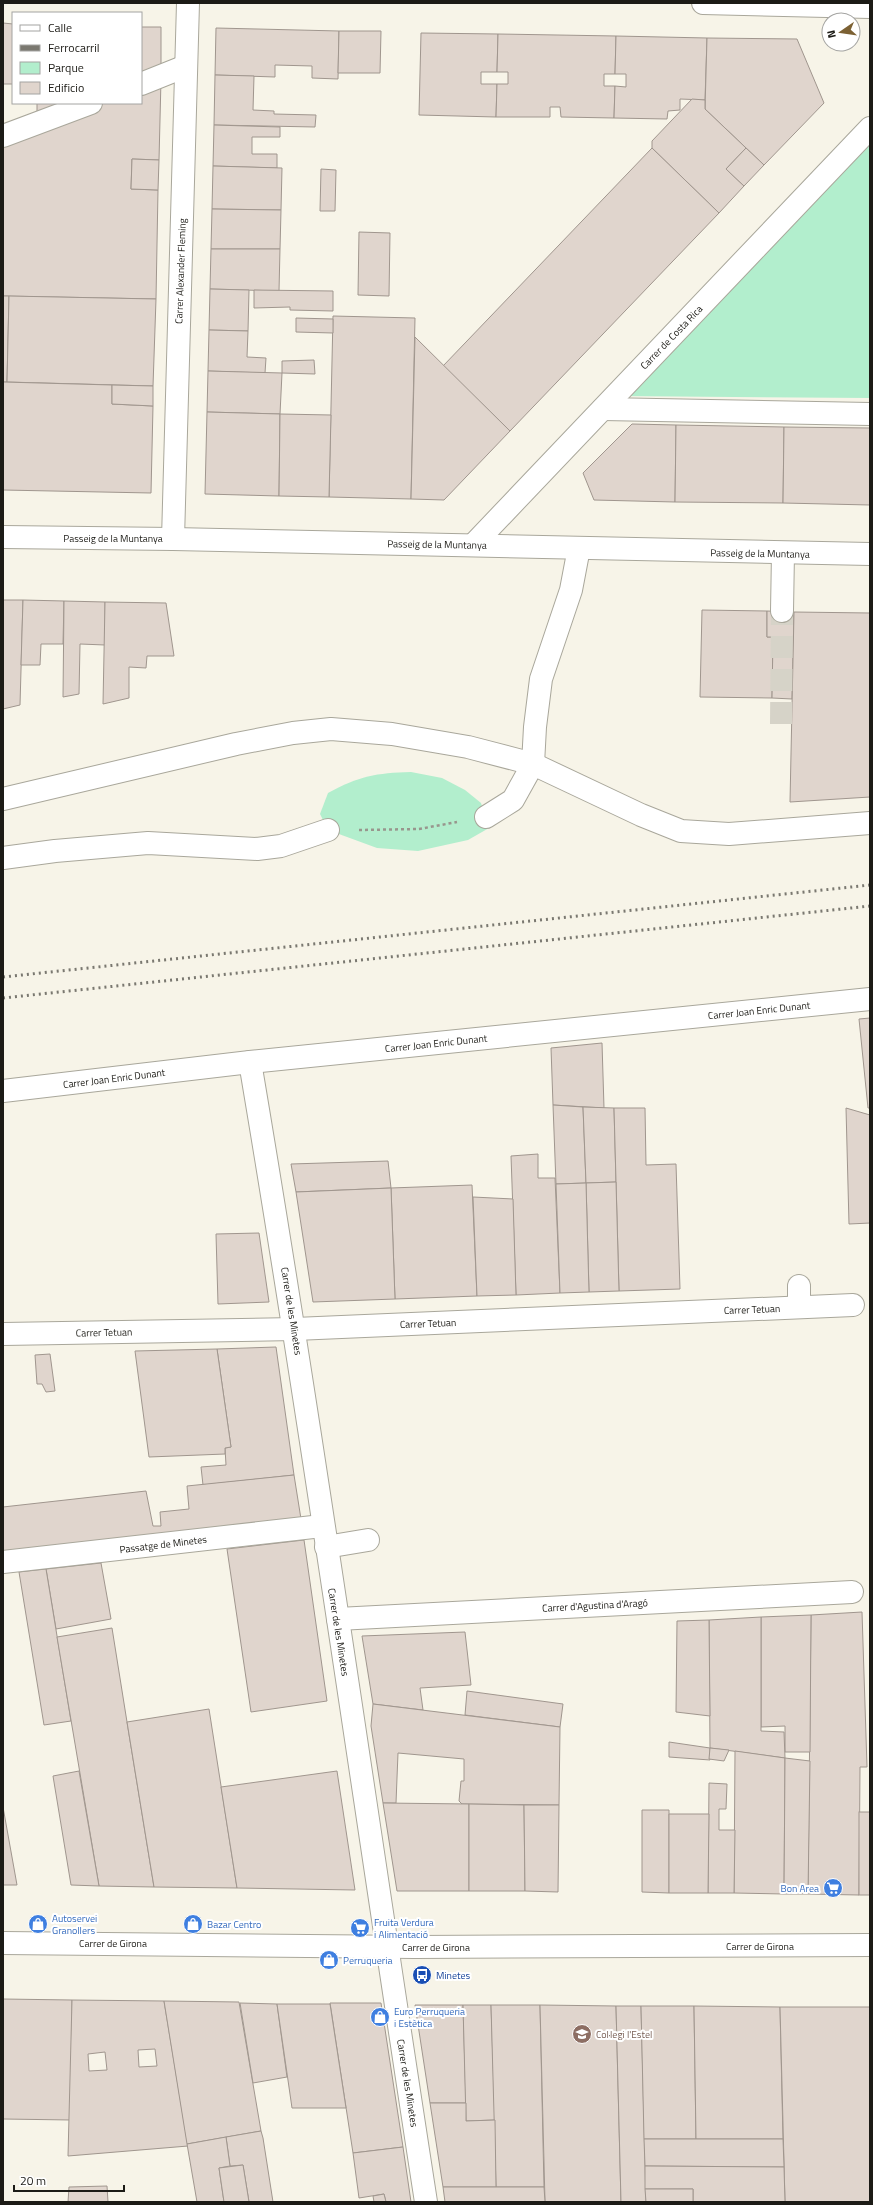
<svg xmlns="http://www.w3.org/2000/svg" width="873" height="2205" font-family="'Titillium Web',sans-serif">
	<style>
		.green { fill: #b2eecd }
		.building { fill: #e0d5cd; stroke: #a0968e; fill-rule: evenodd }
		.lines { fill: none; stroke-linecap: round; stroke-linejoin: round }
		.minor-tunnel { stroke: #d6d3c8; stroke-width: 22; stroke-dasharray: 22 11; stroke-linecap: butt }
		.minor-casing { stroke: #a9a79b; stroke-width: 24 }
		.path { stroke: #98968d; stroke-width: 2.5; stroke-dasharray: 3 3; stroke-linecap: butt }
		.minor { stroke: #fff; stroke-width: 22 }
		.rail { stroke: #7a7870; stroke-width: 3; stroke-dasharray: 2 4; stroke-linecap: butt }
		.labels { text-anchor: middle; stroke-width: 4; stroke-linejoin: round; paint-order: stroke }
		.street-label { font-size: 10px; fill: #1c1b16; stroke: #fff }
		.shop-label { font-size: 10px; fill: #366cbe; stroke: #fff; text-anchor: start }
		.transit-label { font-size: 10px; fill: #164399; stroke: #fff; text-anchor: start }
		.education-label { font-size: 10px; fill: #785e54; stroke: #fff; text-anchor: start }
	</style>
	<rect width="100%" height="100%" fill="#f7f4e8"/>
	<!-- green -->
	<g class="green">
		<path d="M870,128V398L615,396Z"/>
		<path d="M411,772L442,778L465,790L481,803L489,828L468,840L418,851L377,848L328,830L320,814L328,793C359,776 376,773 411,772Z"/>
	</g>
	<!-- building -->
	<g class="building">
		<path d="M3,23L13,24V84H3Z"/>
		<path d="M141,27H161V74L141,81Z"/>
		<path d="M216,28L339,31L338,79L312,78V66L275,65V77L215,75Z"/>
		<path d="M339,31H381L380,73H338Z"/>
		<path d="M421,33L498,34L497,72H481V84H497L496,117L419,115Z"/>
		<path d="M498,34L616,36L615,74H604V86H615L614,118L561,117L560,107H550V117H496L497,84H508V72H497Z"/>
		<path d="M616,36L707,38L705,100L680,99V110L668,111L667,119L614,118L615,86L626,87V74H615Z"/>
		<path d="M707,38L797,39L824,103L764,165L705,109Z"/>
		<path d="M215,75L254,76L253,110L274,111V114L316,115L315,127L214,125Z"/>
		<path d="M161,79L159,160L132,159L131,189L158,190L156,299L3,296V139L99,103H141V86Z"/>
		<path d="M692,99L705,100V109L746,148L726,169L744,186L719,213L652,148V141Z"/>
		<path d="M37,103H80L37,120Z"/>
		<path d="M214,125L280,127V137H252V154H277V168L213,166Z"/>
		<path d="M652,148L719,213L510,431L443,366Z"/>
		<path d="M746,148L764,165L744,186L726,169Z"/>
		<path d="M132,159L159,160L158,190L131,189Z"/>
		<path d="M213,166L282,168L281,210L212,209Z"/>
		<path d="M321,169L336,170L335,211H320Z"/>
		<path d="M212,209L281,210L280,249H211Z"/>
		<path d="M359,232L390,233L389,296L358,295Z"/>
		<path d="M211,249H280L279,291L210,289Z"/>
		<path d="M210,289L249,290L248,331L209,330Z"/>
		<path d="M254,290L333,291V311L290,310V307L254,308Z"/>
		<path d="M3,296H9L7,382H3Z"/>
		<path d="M9,296L156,299L153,386L7,382Z"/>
		<path d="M333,316L415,318L411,499L329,497Z"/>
		<path d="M296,318L333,319V333L296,332Z"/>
		<path d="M209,330L248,331L247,357L266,358L265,373L208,371Z"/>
		<path d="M415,337L510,431L444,500L411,499Z"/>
		<path d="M314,360L315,374L282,373V361Z"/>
		<path d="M208,371L282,373L280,414L207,412Z"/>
		<path d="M3,382L112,385V404L153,406L151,493L3,490Z"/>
		<path d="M112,385L153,386V406L112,404Z"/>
		<path d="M207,412L280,414L279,496L205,494Z"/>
		<path d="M280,414L331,415L329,497L279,496Z"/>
		<path d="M632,424L676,425L675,502L594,500L583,473Z"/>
		<path d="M676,425L784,427L783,503L675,502Z"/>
		<path d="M784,427L870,428V505L783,503Z"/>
		<path d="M3,600H23L20,705L3,709Z"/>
		<path d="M23,600L64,601L63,644H41L40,665H21Z"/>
		<path d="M64,601L105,602V645L80,644L79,694L63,697Z"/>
		<path d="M105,602L166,603L174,656H147L146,668L129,667V698L103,704Z"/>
		<path d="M702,610L767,611V637H773L772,698L700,697Z"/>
		<path d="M767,611L794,612L792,699L772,698L773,637H767Z"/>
		<path d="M794,612L870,613V797L790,802Z"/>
		<path d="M870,1018V1108H868L859,1019Z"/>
		<path d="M602,1043L604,1108L553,1105L551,1048Z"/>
		<path d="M553,1105L583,1107L586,1183L556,1184Z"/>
		<path d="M583,1107L614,1108L616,1182L586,1183Z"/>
		<path d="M614,1108H645L646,1165L676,1164L680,1289L619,1291Z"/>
		<path d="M846,1108L870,1115V1223L849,1224Z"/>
		<path d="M538,1154V1178H555L560,1293L516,1295L511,1156Z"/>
		<path d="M388,1161L391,1188L296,1192L291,1164Z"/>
		<path d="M616,1182L619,1291L589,1292L586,1183Z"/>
		<path d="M586,1183L589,1292L560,1293L556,1184Z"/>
		<path d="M472,1185L477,1296L395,1299L391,1188Z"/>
		<path d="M391,1188L395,1299L313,1302L296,1192Z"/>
		<path d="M473,1197L513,1199L516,1295L477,1296Z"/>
		<path d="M259,1233L269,1302L218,1304L216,1234Z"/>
		<path d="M276,1347L294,1475L203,1485L201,1467L226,1465L225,1448L231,1447L217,1349Z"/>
		<path d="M217,1349L231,1447L225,1448V1454L149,1457L135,1351Z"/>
		<path d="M50,1354L55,1391L46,1392L42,1384H37L35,1355Z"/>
		<path d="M294,1475L301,1519L3,1552V1507L146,1491L153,1526H161L160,1512L189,1509L187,1486Z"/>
		<path d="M304,1540L327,1701L251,1712L227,1549Z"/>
		<path d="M101,1563L111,1619L56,1629L46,1569Z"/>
		<path d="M46,1569L71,1721L44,1725L19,1572Z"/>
		<path d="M862,1612L867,1767H860L859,1895L808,1894L811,1615Z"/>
		<path d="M811,1615L810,1752H785V1726L761,1727V1617Z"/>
		<path d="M761,1617V1731L784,1732L785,1758L710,1748L709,1620Z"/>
		<path d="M709,1620L710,1716L676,1712L677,1621Z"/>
		<path d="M112,1628L127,1722L154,1887L99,1886L57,1637Z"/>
		<path d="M465,1632L471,1685L420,1688L423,1710L373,1704L362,1636Z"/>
		<path d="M467,1691L563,1704L560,1727L465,1715Z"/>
		<path d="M373,1704L560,1727L559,1805L462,1804L459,1801L461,1781H464V1759L398,1753L396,1803H383L371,1726Z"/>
		<path d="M209,1709L237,1888L154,1887L127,1722Z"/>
		<path d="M669,1742L710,1748V1760L669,1757Z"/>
		<path d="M710,1748L729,1750L724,1761L709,1759Z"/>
		<path d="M735,1751L785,1758L784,1894L734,1893Z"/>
		<path d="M785,1758L810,1761L808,1894H784Z"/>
		<path d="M79,1771L99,1886L71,1885L53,1776Z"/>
		<path d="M337,1771L355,1890L237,1888L221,1787Z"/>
		<path d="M709,1783L727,1784L726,1809H719V1830H735L734,1893H708Z"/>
		<path d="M383,1803L469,1804V1891H397Z"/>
		<path d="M469,1804L524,1805L525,1891H469Z"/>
		<path d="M524,1805H559L558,1892L525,1891Z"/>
		<path d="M3,1807L17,1885H3Z"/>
		<path d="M642,1810H669V1893L642,1892Z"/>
		<rect x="859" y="1812" width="11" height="83"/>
		<path d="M669,1814H709L708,1893H669Z"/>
		<path d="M3,1999L72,2000L71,2120L3,2119Z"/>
		<path d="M72,2000L164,2001L188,2146L68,2156ZM155,2049L157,2066L139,2067L138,2050ZM105,2052L107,2070L89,2071L88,2054Z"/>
		<path d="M164,2001L239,2002L261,2131L187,2144Z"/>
		<path d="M240,2003L277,2004L287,2077L253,2083Z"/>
		<path d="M330,2003H381L403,2147L353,2153Z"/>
		<path d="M277,2004H330L346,2108H292Z"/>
		<path d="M415,2005H463L466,2103H430Z"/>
		<path d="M463,2005H491L495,2120L466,2121Z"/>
		<path d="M491,2005H540L544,2187H496Z"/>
		<path d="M540,2005L616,2006L621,2202H545Z"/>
		<path d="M616,2006H641L646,2202H621Z"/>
		<path d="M641,2006H694L696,2139H644Z"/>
		<path d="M694,2006L780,2007L783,2139H696Z"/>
		<path d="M780,2007H870V2202H785Z"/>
		<path d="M430,2103H466V2121L495,2120L496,2187H443Z"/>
		<path d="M261,2131L263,2138L273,2202H249L243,2165L230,2166L226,2137Z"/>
		<path d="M226,2137L230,2166L219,2168L224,2202H197L187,2144Z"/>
		<path d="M644,2139H783L784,2167L645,2166Z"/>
		<path d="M403,2147L411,2202H386L384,2194L359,2198L353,2153Z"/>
		<path d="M243,2165L249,2202H224L219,2168Z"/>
		<path d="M645,2166L784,2167L785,2202H693V2189H645Z"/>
		<path d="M107,2186L108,2202H68L69,2187Z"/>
		<path d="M443,2187H544L545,2202H445Z"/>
		<path d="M645,2189H693V2202H646Z"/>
		<path d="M384,2194L386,2202H374L373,2196Z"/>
	</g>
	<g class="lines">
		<!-- minor-tunnel -->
		<path class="minor-tunnel" d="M781,724L782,611"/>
		<!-- minor casing -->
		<g class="minor-casing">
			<g id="minor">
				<path d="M703,3L870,7"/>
				<path d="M141,84L186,66"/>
				<path d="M3,136L91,103"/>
				<path d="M603,409L870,414"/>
				<path d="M3,537L173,539L870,554"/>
				<path d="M173,539L188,3"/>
				<path d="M473,545L870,128"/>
				<path d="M782,611L783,553"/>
				<path d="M3,799L236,744L293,733L331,729L392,734L468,747L533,764L641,815L681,831L729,834L870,823"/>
				<path d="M486,817L513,800L533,764L535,727L541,679L571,590L579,548"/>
				<path d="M3,858L55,851L148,843L257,849L281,846L328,830"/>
				<path d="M250,1062C314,1441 367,1822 426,2202"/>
				<path d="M3,1091L250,1062L870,999"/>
				<path d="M799,1307V1286"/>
				<path d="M3,1334L295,1329L853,1305"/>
				<path d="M326,1547L368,1540"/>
				<path d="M3,1562L322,1526"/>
				<path d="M338,1619L852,1592"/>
				<path d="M3,1943L415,1947L870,1945"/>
			</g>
		</g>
		<!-- path -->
		<path class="path" d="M359,830L419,829L457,822"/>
		<!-- minor -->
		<use href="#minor" class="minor"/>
		<!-- rail -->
		<g class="rail">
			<path d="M3,977L870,885"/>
			<path d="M3,998L870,906"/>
		</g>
	</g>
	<!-- icons -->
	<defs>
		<g id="supermarket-disc" transform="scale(1)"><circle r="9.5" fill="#3f7fe0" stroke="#fff"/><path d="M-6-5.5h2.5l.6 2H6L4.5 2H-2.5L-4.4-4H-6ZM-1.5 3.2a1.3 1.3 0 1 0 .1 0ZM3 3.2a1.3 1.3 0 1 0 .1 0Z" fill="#fff"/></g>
		<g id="shop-disc" transform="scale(1)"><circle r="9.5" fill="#3f7fe0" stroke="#fff"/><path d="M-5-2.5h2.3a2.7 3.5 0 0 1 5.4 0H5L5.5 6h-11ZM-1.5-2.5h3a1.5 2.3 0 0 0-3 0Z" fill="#fff"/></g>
		<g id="bus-disc" transform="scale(1)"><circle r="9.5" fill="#1a4fb4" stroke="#fff"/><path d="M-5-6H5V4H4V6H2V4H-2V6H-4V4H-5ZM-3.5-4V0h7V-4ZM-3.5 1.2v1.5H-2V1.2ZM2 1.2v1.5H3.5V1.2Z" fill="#fff"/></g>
		<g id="school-disc" transform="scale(1)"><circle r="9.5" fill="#8d6e63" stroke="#fff"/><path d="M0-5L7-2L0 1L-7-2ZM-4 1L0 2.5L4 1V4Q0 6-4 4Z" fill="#fff"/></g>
	</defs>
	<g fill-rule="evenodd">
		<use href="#supermarket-disc" x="833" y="1888"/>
		<use href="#shop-disc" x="38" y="1924"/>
		<use href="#shop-disc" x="193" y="1924"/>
		<use href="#supermarket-disc" x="360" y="1928"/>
		<use href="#shop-disc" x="329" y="1960"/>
		<use href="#bus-disc" x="422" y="1975"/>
		<use href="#shop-disc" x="380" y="2017"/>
		<use href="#school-disc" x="582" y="2034"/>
	</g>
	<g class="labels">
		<!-- street labels -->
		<g class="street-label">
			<text transform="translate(180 271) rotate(-88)" y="4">Carrer Alexander Fleming</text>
			<text transform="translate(671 337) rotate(-46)" y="4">Carrer de Costa Rica</text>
			<text x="113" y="542">Passeig de la Muntanya</text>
			<text transform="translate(437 544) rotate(1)" y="4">Passeig de la Muntanya</text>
			<text transform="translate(760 553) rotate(1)" y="4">Passeig de la Muntanya</text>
			<text transform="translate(759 1010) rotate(-6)" y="4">Carrer Joan Enric Dunant</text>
			<text transform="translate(436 1043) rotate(-6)" y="4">Carrer Joan Enric Dunant</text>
			<text transform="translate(114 1078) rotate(-7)" y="4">Carrer Joan Enric Dunant</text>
			<text transform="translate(752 1309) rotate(-2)" y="4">Carrer Tetuan</text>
			<text transform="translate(292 1311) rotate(81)" y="4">Carrer de les Minetes</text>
			<text transform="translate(428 1323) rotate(-2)" y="4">Carrer Tetuan</text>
			<text transform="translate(104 1332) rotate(-1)" y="4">Carrer Tetuan</text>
			<text transform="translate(163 1544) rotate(-7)" y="4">Passatge de Minetes</text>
			<text transform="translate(595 1605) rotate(-3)" y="4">Carrer d'Agustina d'Aragó</text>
			<text transform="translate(339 1632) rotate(81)" y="4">Carrer de les Minetes</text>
			<text x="113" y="1947">Carrer de Girona</text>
			<text x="760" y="1950">Carrer de Girona</text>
			<text x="436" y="1951">Carrer de Girona</text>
			<text transform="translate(408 2083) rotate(81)" y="4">Carrer de les Minetes</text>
		</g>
		<!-- shop labels -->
		<g class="shop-label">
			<text x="819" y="1892" text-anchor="end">Bon Area</text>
			<text x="52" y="1922">Autoservei<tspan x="52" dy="12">Granollers</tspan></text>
			<text x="374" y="1926">Fruita Verdura<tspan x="374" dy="12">i Alimentació</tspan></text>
			<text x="207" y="1928">Bazar Centro</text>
			<text x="343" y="1964">Perruqueria</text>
			<text x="394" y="2015">Euro Perruqueria<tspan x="394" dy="12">i Estètica</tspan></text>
		</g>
		<!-- transit labels -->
		<g class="transit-label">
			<text x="436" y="1979">Minetes</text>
		</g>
		<!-- education labels -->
		<g class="education-label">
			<text x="596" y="2038">Col·legi l'Estel</text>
		</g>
	</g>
	<!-- border -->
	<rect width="873" height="2205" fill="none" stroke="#1c1b16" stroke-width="8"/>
	<!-- legend -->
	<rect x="12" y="12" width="130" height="92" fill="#ffffff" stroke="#a4a4a2"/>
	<rect x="20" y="25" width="20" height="6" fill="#ffffff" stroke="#a4a4a2"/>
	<text x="48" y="32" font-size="12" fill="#1c1b16">Calle</text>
	<rect x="20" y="45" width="20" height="6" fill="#7a7870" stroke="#a4a4a2"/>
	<text x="48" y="52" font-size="12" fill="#1c1b16">Ferrocarril</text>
	<rect x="20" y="62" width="20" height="12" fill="#b2eecd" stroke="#a4a4a2"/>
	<text x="48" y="72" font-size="12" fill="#1c1b16">Parque</text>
	<rect x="20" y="82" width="20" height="12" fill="#e0d5cd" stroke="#a4a4a2"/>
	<text x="48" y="92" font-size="12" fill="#1c1b16">Edificio</text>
	<!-- north arrow -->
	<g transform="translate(841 32) rotate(257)"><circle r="19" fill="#ffffff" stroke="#a4a4a2"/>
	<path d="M0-3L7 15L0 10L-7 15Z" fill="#7c6133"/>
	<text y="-6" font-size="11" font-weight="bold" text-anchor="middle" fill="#1c1b16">N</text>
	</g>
	<!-- scale -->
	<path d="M14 2185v6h110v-6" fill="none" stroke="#1c1b16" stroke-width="2"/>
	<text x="20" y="2185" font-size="12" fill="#1c1b16" stroke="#ffffff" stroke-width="3" paint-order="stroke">20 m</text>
</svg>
